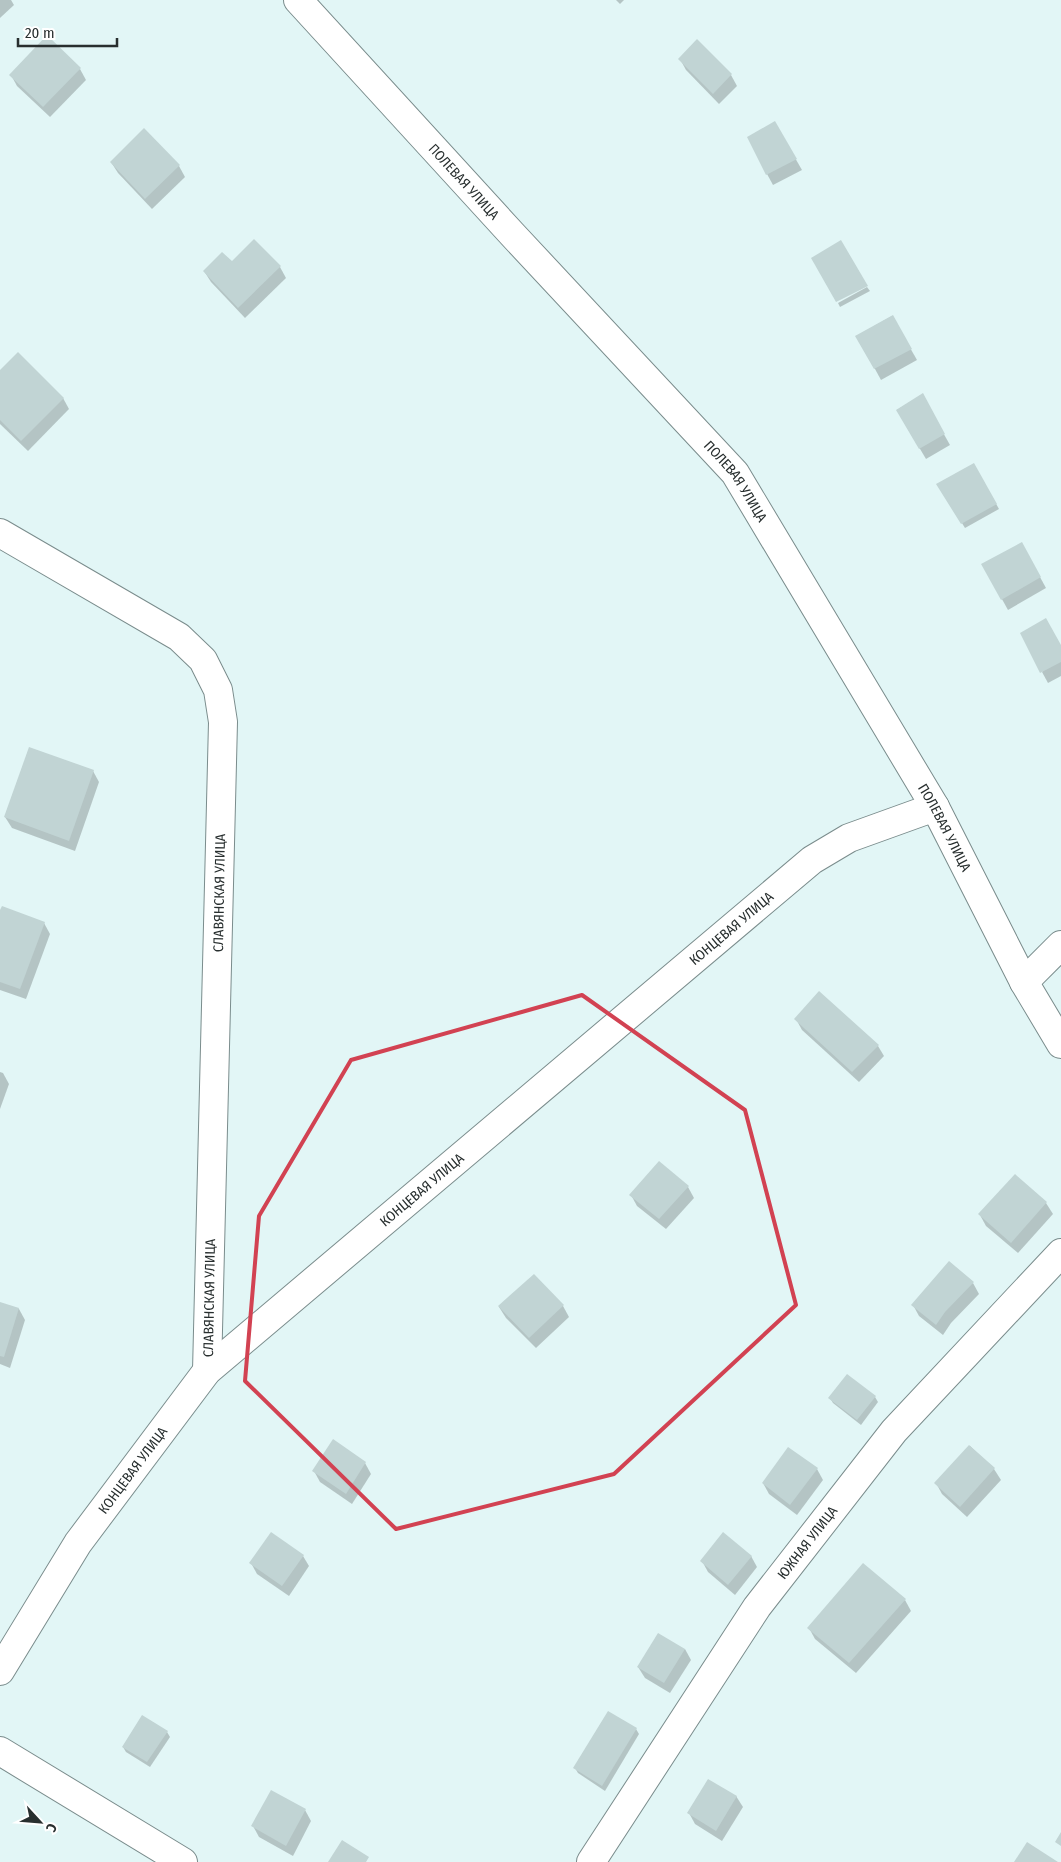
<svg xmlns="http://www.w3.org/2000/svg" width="1061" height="1862" font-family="'Fira Sans Condensed',sans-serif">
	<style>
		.shadow { fill: #0003 }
		.building { fill: #c1d4d4 }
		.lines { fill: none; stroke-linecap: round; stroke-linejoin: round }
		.minor-casing { stroke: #7a8c8c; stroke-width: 30 }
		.tertiary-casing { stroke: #7a8c8c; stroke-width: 30 }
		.minor { stroke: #fff; stroke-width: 28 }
		.tertiary { stroke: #fff; stroke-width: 28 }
		.marked { fill: none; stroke: #d24252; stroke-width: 4; stroke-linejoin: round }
		.labels { text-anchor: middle; stroke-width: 4.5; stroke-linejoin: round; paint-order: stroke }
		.street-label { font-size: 14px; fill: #282f2f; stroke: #fff }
	</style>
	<rect width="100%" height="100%" fill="#e2f6f6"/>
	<!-- shadow -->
	<g class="shadow">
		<path d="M0,0H11L14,5L0,18Z"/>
		<path d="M616,0H624L620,4Z"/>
		<path d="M680,59L731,75L737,86L719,104L686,70Z"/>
		<path d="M80,69L86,80L50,117L17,86L11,75Z"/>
		<path d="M775,123L802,170L773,185L767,174Z"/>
		<path d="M111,162L179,166L185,177L152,209L118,173Z"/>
		<path d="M280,267L286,278L245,318L211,282L204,271Z"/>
		<path d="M867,287L870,291L840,307L838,303Z"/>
		<path d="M892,316L917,360L881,380L857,336Z"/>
		<path d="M0,372L63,398L69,409L28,451L0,424Z"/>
		<path d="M922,395L950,445L926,459L897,410Z"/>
		<path d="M974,465L999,509L965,528L938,484Z"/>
		<path d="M1022,544L1046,588L1008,610L983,565Z"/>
		<path d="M1061,648V676L1048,683L1042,672Z"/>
		<path d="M93,771L99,782L75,851L12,828L5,817Z"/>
		<path d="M0,914L44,923L50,934L26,999L0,990Z"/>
		<path d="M796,1019L878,1046L884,1056L859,1082L802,1030Z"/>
		<path d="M0,1072L3,1073L9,1084L0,1109Z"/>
		<path d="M659,1163L688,1187L694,1198L666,1229L637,1206L631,1195Z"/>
		<path d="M1015,1176L1046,1203L1053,1214L1018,1253L986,1226L980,1215Z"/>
		<path d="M973,1283L979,1294L951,1323L943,1335L919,1316L913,1305Z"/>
		<path d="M0,1303L19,1309L25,1320L10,1368L0,1364Z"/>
		<path d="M563,1306L569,1317L536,1348L506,1318L499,1307Z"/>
		<path d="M875,1397L878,1402L861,1425L833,1403L830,1398Z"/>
		<path d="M970,1446L994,1469L1001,1480L967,1517L942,1494L936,1483Z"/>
		<path d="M365,1463L371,1474L352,1504L320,1482L314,1471Z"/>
		<path d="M817,1469L823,1480L797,1515L769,1494L763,1483Z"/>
		<path d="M303,1556L309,1566L289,1596L257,1574L251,1563Z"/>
		<path d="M751,1556L757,1567L735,1595L708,1572L702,1561Z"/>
		<path d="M905,1600L911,1611L856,1673L815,1639L809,1628Z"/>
		<path d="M685,1649L691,1660L670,1693L645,1678L638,1667Z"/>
		<path d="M636,1729L639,1734L605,1791L578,1773L575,1768Z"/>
		<path d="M167,1732L170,1737L150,1767L126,1752L123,1747Z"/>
		<path d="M736,1796L743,1807L722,1841L695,1824L689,1813Z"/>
		<path d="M305,1810L311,1821L293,1856L259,1837L253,1826Z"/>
	</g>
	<!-- building -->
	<g class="building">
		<path d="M47,35L81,68L43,107L9,75Z"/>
		<path d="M697,39L732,74L713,94L678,59Z"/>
		<path d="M775,121L797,159L766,175L747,137Z"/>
		<path d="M144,128L180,165L145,199L110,162Z"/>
		<path d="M254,239L281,266L238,308L203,271L222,252L232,261Z"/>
		<path d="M841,240L868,286L836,302L811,258Z"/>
		<path d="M893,315L912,349L874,369L855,336Z"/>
		<path d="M18,352L64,398L21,441L0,420V370Z"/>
		<path d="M923,393L945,434L919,449L896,410Z"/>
		<path d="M974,463L997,504L961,524L936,484Z"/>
		<path d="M1022,542L1041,577L1001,600L981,564Z"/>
		<path d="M1046,618L1061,645V662L1040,673L1020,633Z"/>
		<path d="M29,747L94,770L69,841L4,817Z"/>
		<path d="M2,906L45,922L20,989L0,982V910Z"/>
		<path d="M819,991L879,1045L852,1072L794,1019Z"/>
		<path d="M659,1161L689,1186L659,1219L629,1195Z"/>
		<path d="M1015,1174L1047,1202L1011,1243L978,1214Z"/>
		<path d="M949,1261L974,1282L945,1312L936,1325L911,1305Z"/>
		<path d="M534,1274L564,1305L529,1338L498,1306Z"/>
		<path d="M0,1302L19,1308L4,1357L0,1356Z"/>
		<path d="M847,1374L876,1396L857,1420L828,1398Z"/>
		<path d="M333,1439L366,1462L346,1494L312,1471Z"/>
		<path d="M969,1445L995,1468L960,1507L934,1483Z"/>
		<path d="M788,1447L818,1468L790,1505L762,1483Z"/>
		<path d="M271,1532L304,1555L282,1586L249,1563Z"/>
		<path d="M723,1532L752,1556L728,1585L700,1561Z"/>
		<path d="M863,1563L906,1599L849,1663L807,1628Z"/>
		<path d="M658,1633L685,1649L664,1683L637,1667Z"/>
		<path d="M608,1711L637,1728L602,1786L573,1768Z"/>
		<path d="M142,1715L168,1731L147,1762L122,1747Z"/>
		<path d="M708,1779L737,1796L716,1831L687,1813Z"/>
		<path d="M271,1790L306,1809L286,1846L251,1826Z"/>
		<path d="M1061,1832V1846L1055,1842Z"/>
		<path d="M342,1840L369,1857L366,1862H328Z"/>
		<path d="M1027,1842L1058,1862H1014Z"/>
	</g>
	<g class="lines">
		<!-- minor casing -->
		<g class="minor-casing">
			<g id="minor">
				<path d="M0,533L179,637L203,660L218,690L223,722L207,1371"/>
				<path id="s1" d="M0,1671L78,1543L207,1371L812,860L849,838L935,807"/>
				<path d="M0,1751L183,1862"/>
				<path id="s2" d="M591,1862L757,1607L894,1431L1061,1253"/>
			</g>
		</g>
		<!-- tertiary casing -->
		<g class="tertiary-casing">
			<g id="tertiary">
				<path id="s3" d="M298,0L512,234L735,473L935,807L1024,982L1061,1044"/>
				<path d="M1024,982L1061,945"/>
			</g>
		</g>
		<!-- minor -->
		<use href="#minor" class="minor"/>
		<!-- tertiary -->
		<use href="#tertiary" class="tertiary"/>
	</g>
	<!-- marked area -->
	<path class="marked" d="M582,995L745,1110L796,1305L614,1474L396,1529L245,1381L259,1216L351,1060Z"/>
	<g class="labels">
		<!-- street labels -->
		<g class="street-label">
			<text dy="5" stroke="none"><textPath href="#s3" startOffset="246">ПОЛЕВАЯ УЛИЦА</textPath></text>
			<text dy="5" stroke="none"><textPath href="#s3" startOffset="651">ПОЛЕВАЯ УЛИЦА</textPath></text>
			<text dy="5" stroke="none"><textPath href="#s3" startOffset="1056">ПОЛЕВАЯ УЛИЦА</textPath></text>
			<text transform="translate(219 893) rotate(-89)" y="5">СЛАВЯНСКАЯ УЛИЦА</text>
			<text dy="5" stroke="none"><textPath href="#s1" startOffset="1051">КОНЦЕВАЯ УЛИЦА</textPath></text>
			<text dy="5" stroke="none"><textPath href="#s1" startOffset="646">КОНЦЕВАЯ УЛИЦА</textPath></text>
			<text transform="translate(209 1298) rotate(-89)" y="5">СЛАВЯНСКАЯ УЛИЦА</text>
			<text dy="5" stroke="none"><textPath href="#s1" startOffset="241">КОНЦЕВАЯ УЛИЦА</textPath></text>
			<text dy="5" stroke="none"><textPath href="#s2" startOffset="386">ЮЖНАЯ УЛИЦА</textPath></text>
		</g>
	</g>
	<!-- north arrow -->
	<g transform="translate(40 1822) rotate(116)" stroke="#ffffff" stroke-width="4" paint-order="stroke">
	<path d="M0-4L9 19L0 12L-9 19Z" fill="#282f2f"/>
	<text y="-8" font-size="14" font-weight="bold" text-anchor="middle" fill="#282f2f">С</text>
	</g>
	<!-- scale -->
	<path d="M18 38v8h99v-8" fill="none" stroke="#282f2f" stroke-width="2.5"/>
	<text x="25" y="38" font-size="15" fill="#282f2f" stroke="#ffffff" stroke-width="4" paint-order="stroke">20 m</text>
</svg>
